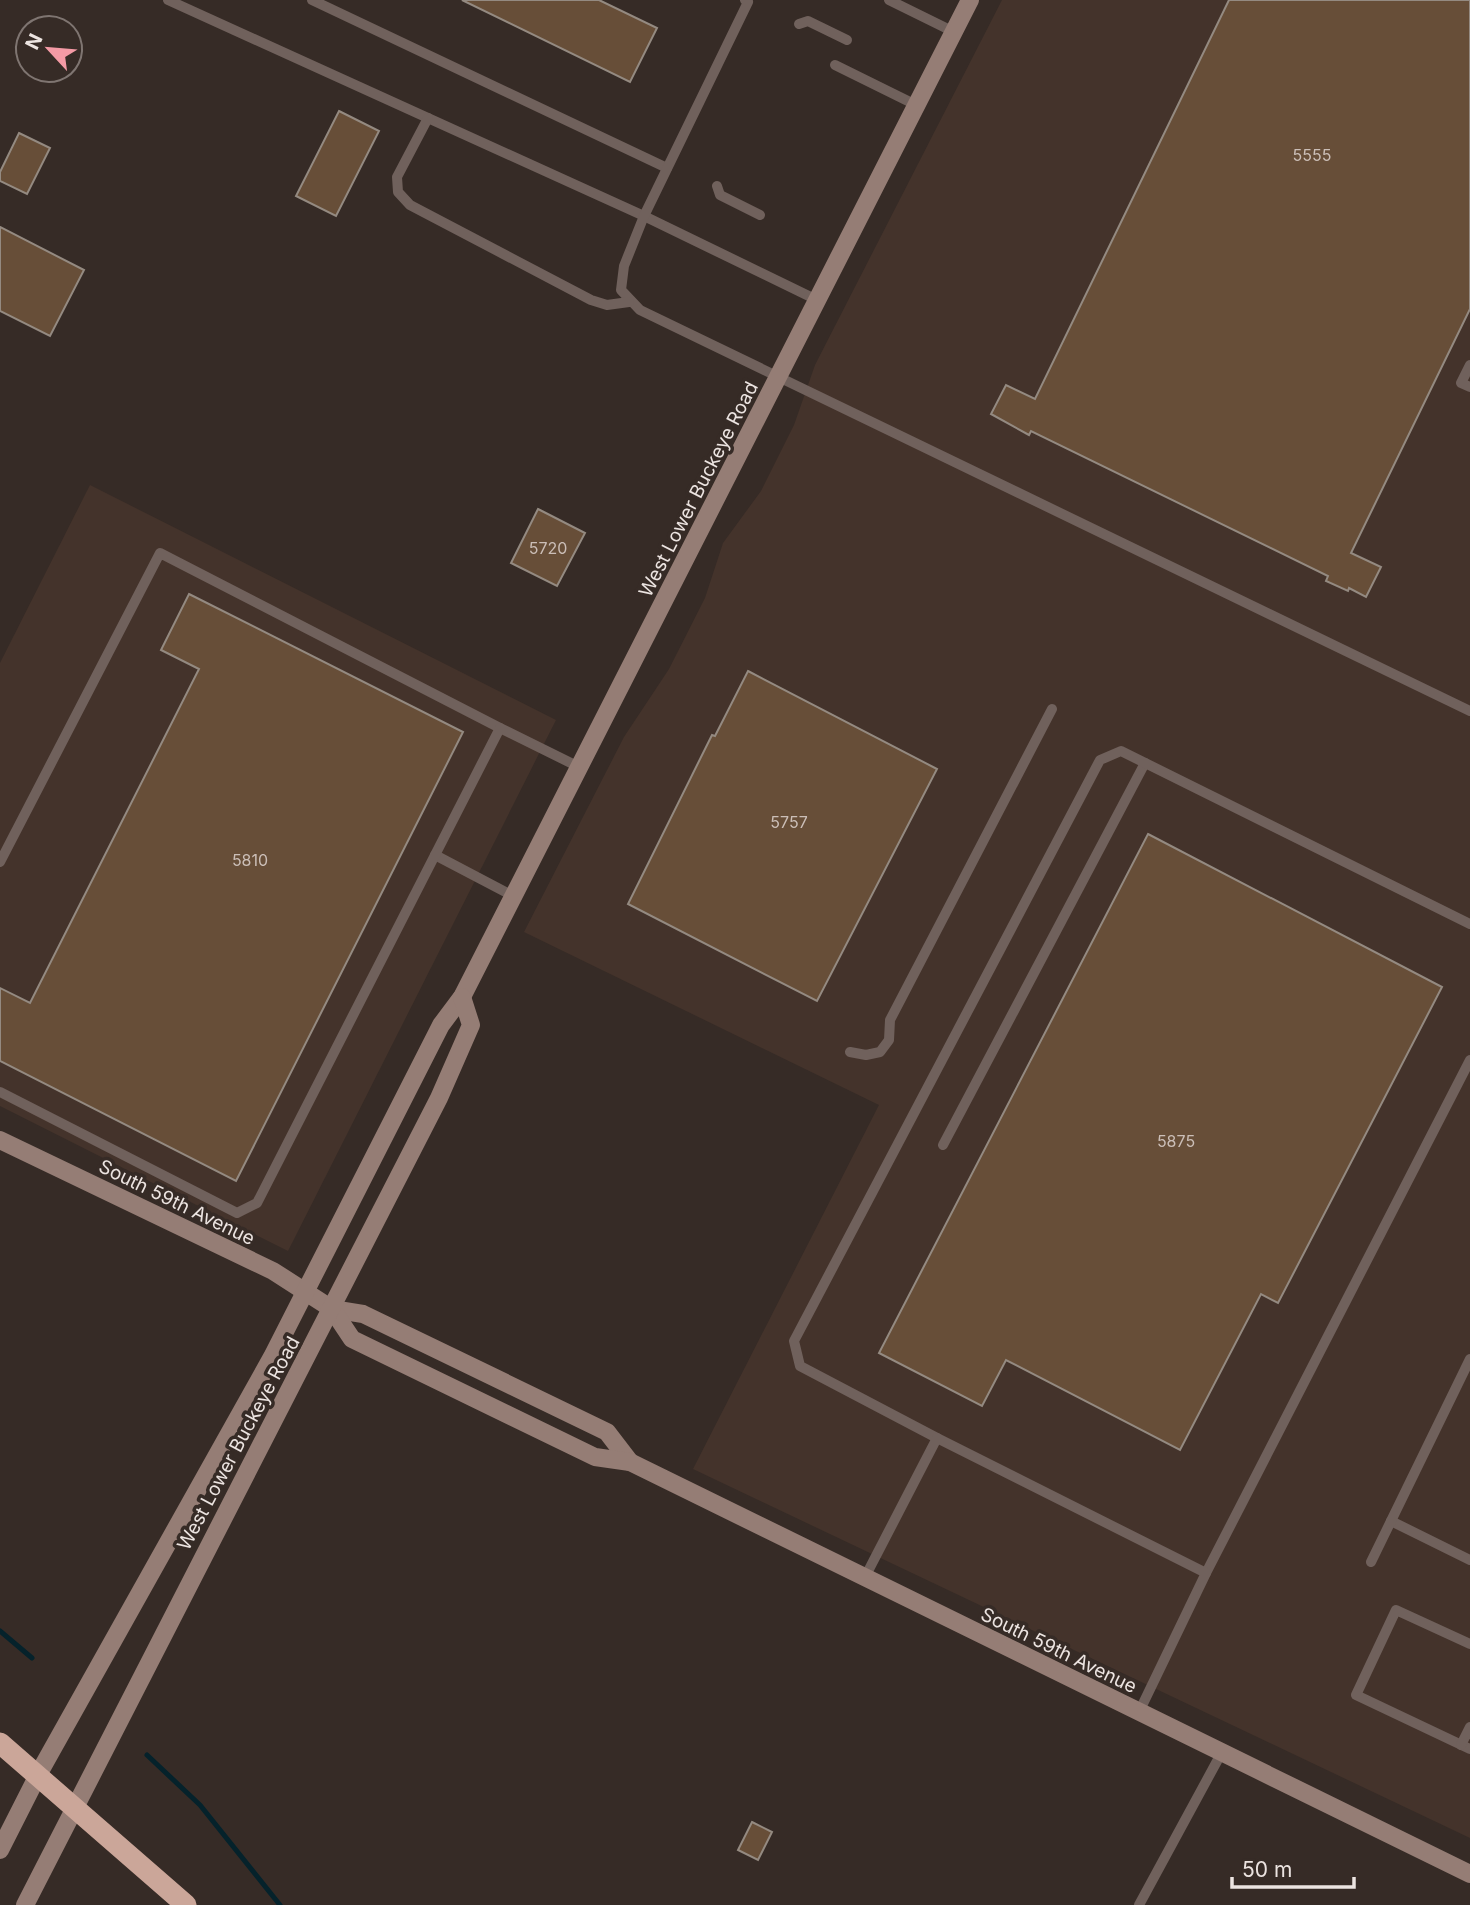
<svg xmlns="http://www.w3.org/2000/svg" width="1470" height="1905" font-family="Inter,sans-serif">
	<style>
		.built { fill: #44332b }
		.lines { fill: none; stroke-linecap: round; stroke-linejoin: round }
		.stream { stroke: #05222b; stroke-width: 5 }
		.building { fill: #674e38; stroke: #948a81; stroke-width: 2 }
		.lane { stroke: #70615c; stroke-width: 10 }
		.secondary { stroke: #957d75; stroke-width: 18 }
		.highway { stroke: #cba699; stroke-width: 21 }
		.labels { text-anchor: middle; stroke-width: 7; stroke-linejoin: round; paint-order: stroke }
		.number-label { font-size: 16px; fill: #cbbeb7 }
		.street-label { font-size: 19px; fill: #ece4e1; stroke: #362b26 }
	</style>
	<rect width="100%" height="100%" fill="#362b26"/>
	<!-- built -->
	<g class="built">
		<path d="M1002,0H1470V1838L693,1469L879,1105L524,932L624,737L669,669L705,598L723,543L761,491L794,425L815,365Z"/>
		<path d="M90,485L556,720L288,1251L0,1106V663Z"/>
	</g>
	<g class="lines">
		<!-- stream -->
		<g class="stream">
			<path d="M0,1631L32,1658"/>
			<path d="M147,1755L200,1805L280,1905"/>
		</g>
	</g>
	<!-- building -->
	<g class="building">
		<path d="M462,0H599L657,28L630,82Z"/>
		<path d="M1229,0H1470V309L1351,553L1381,567L1366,597L1349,588L1348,591L1326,581L1328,576L1031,431L1029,435L991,414L1006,385L1035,399Z"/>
		<path d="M339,111L379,131L336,216L296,196Z"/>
		<path d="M19,133L50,148L27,194L0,181V172Z"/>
		<path d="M0,227L84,270L50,336L0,311Z"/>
		<path d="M538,509L585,533L557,586L511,563Z"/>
		<path d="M189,594L463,732L236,1181L0,1061V988L30,1003L199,669L161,650Z"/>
		<path d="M748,671L937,769L817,1001L628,904L712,735L715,736Z"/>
		<path d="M1148,834L1442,987L1278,1303L1261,1294L1180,1450L1006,1360L982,1406L879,1353Z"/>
		<path d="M752,1822L772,1832L758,1860L738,1850Z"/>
	</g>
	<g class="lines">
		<!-- lane -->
		<g class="lane">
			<path d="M168,0L644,216L817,300"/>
			<path d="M312,0L667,168"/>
			<path d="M745,0L748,2L644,216L624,266L621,290L640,310L1470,711"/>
			<path d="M889,0L954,32"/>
			<path d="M799,24L808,21L847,40"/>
			<path d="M835,65L916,105"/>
			<path d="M428,118L397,177L398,192L410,205L591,300L607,305L629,302"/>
			<path d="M717,186L720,195L760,215"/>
			<path d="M1470,365L1461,383L1470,387"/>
			<path d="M435,855L513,896"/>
			<path d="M0,862L160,553L500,728"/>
			<path d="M850,1052L866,1055L880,1052L889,1040L890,1020L1052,709"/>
			<path d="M0,1092L237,1213L257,1203L500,728L579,767"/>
			<path d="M943,1145L1145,763"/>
			<path d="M937,1438L800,1366L794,1341L1100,760L1121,751L1470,924"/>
			<path d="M1391,1521L1470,1560"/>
			<path d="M1371,1562L1470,1359"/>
			<path d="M1206,1573L1470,1060"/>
			<path d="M864,1579L937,1438L1206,1573L1139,1712"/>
			<path d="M1470,1644L1396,1610L1356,1695L1470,1749"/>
			<path d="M1461,1745L1470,1727"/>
			<path d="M1139,1905L1222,1752"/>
		</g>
		<!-- secondary -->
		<g class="secondary">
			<path d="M0,1140L273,1271L332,1309L363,1314L607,1432L630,1462"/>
			<path d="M332,1309L352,1339L595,1457L630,1462L1470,1874"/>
			<path d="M0,1850L39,1773L272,1357L441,1025L462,997L970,0"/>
			<path d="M25,1905L439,1098L471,1025L462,997"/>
		</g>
		<!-- highway -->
		<path class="highway" d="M0,1743L186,1905"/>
	</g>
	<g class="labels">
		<!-- number labels -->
		<g class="number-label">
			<text x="1312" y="161">5555</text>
			<text x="548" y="554">5720</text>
			<text x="789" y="828">5757</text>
			<text x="250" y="866">5810</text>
			<text x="1176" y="1147">5875</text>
		</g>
		<!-- street labels -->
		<g class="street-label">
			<text transform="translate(698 489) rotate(-63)" y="7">West Lower Buckeye Road</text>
			<text transform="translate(177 1202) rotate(26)" y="7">South 59th Avenue</text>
			<text transform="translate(238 1443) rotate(-62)" y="7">West Lower Buckeye Road</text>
			<text transform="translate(1059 1650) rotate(26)" y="7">South 59th Avenue</text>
		</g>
	</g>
	<!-- north arrow -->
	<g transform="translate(49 49) rotate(296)"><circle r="33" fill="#362b26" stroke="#7f7571" stroke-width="2"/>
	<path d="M0-5L12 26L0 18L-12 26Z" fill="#f49aa5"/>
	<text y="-10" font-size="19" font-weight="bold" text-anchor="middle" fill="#ece4e1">N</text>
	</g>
	<!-- scale -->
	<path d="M1232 1877v10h122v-10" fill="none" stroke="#ece4e1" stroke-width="3.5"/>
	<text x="1242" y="1877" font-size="21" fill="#ece4e1" stroke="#362b26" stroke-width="5" paint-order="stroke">50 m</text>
</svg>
